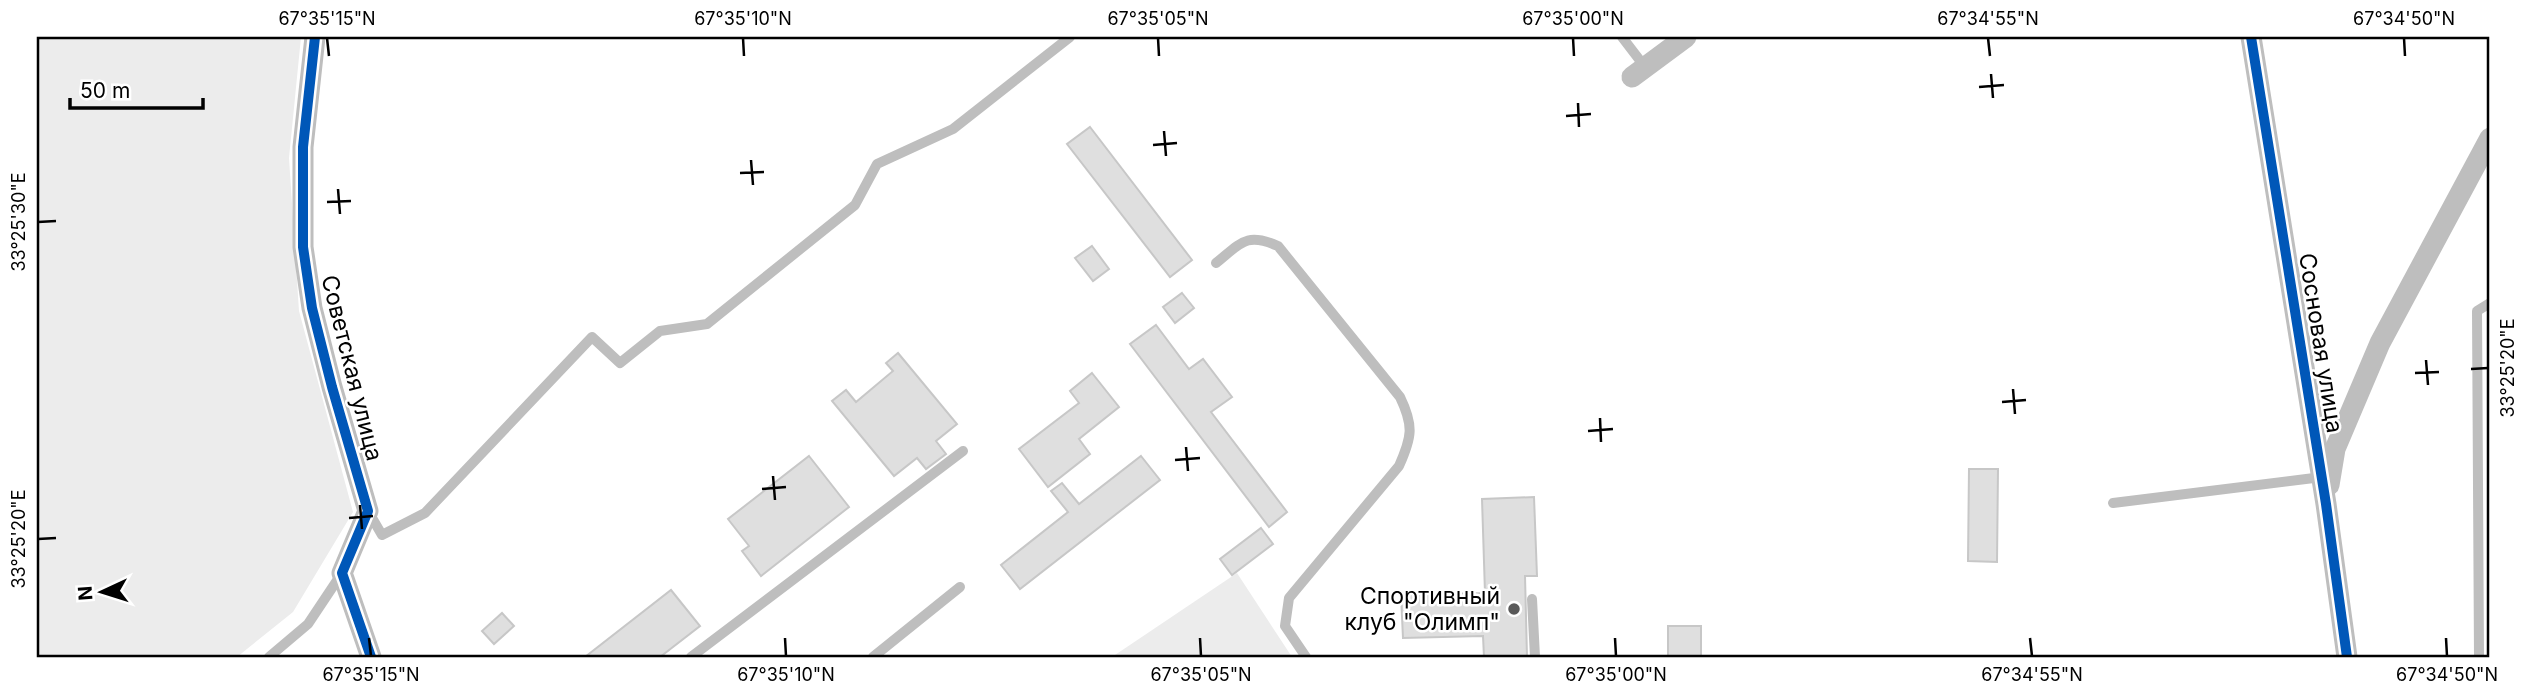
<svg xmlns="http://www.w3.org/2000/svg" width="2527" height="694" font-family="Inter,sans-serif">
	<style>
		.green { fill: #ececec }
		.building { fill: #dfdfdf; stroke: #c7c7c7; stroke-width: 2 }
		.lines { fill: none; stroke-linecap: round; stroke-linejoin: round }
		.service { stroke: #bebebe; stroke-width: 10 }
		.minor { stroke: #bebebe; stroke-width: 21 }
		.cycleway-casing { stroke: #fff; stroke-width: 15 }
		.cycleway { stroke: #0057b8; stroke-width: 10 }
		.ticks { fill: none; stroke: #000; stroke-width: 2.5 }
		.poi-dot { fill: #595959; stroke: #fff; stroke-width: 2.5 }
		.labels { text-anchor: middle; stroke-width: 5; stroke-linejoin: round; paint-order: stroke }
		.street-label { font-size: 23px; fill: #000; stroke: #fff }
		.poi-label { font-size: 23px; fill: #000; stroke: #fff; text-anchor: end }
		.neatline { fill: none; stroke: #000; stroke-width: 2.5 }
		.ticks-label { font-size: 18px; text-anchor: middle; fill: #000 }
	</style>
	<rect width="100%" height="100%" fill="#fff"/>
	<!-- green -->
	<g class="green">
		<path d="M37,37H301L289,158L299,311L353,512L293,612L237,657H37Z"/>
		<path d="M1237,573L1292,657H1112Z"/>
	</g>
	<!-- building -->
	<g class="building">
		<path d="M1090,127L1192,260L1170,277L1067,144Z"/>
		<path d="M1092,246L1109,269L1093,281L1075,258Z"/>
		<path d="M1182,293L1194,308L1175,323L1163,307Z"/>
		<path d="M1156,325L1189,369L1203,359L1232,397L1211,412L1287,512L1269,527L1130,344Z"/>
		<path d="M898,353L957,424L936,441L946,454L926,469L917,458L894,476L832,401L846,390L856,402L893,371L886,363Z"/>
		<path d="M1092,373L1119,407L1079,439L1090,454L1048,487L1019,449L1079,403L1070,391Z"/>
		<path d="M809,456L849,507L761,576L742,551L749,546L728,519Z"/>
		<path d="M1141,456L1160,480L1020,589L1001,565L1068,512L1051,491L1062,483L1079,504Z"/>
		<path d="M1969,469H1998L1997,562L1968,561Z"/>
		<path d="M1534,497L1537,576H1525L1527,657H1484L1483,636L1403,638L1401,595L1485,593L1482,499Z"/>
		<path d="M1261,528L1273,544L1232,575L1220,559Z"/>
		<path d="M671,590L700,626L660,657H585Z"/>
		<path d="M502,613L514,626L494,644L482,631Z"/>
		<rect x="1668" y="626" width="33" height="31"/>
	</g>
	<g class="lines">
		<!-- service -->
		<g class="service">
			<path d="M1622,37L1645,67"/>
			<path d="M1216,263C1241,243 1246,232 1278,246L1400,397C1414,426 1412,437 1399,466L1289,598L1285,626L1306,657"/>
			<path d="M2113,503L2322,477"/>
			<path d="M368,511L382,535L425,513L592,337L620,363L660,331L707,324L855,205L877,164L953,129L1070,37"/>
			<path d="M1532,599L1535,657"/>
			<path d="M269,657L308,624L342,573"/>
			<path d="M691,657L963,451"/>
			<path d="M873,657L960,587"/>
			<path d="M2479,657L2477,311L2490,303"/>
		</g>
		<!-- minor -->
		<g class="minor">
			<path d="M315,37L303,147V247L312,308L332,387L368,511L342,573L371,657"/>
			<path d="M2251,37L2326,504L2347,657"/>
			<path d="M1632,77L1686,37"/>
			<path d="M2329,485L2335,449L2380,343L2490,138"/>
		</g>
		<!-- cycleway casing -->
		<g class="cycleway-casing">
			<g id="cycleway">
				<path d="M315,37L303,147V247L312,308L332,387L368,511L342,573L371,657"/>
				<path d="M2251,37L2326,504L2347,657"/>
			</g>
		</g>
		<!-- cycleway -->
		<use href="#cycleway" class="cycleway"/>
	</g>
	<!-- ticks -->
	<path class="ticks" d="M327,38L329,56M743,38L744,56M1158,38L1159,56M1573,38L1574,56M1988,38L1990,56M2404,38L2405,56M1991,74L1993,98M1979,87L2004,85M1578,103L1579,127M1566,116L1591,114M1164,131L1166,156M1153,145L1177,143M751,160L753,185M740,173L764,172M338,189L340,214M327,202L351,201M38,222L56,221M2426,360L2428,385M2471,369L2488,368M2415,373L2439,372M2013,389L2015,414M2002,402L2026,400M1600,418L1601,442M1588,431L1613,429M1186,447L1188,471M1175,460L1200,458M773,476L775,500M762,489L786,487M360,505L362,529M349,518L373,516M38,539L56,538M369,638L371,656M785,638L786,656M1200,638L1201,656M1615,638L1616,656M2030,638L2032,656M2446,638L2447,656"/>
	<!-- markers -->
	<circle class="poi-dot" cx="1514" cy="609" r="7"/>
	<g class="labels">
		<!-- street labels -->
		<g class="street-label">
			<text transform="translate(2321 343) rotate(81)" y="8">Сосновая улица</text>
			<text transform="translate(352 368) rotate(76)" y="8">Советская улица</text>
		</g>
		<!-- poi labels -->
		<g class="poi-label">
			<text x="1500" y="604">Спортивный<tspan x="1500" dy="26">клуб "Олимп"</tspan></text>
		</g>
	</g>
	<!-- border -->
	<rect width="2527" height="694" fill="none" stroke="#ffffff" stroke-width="77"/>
	<!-- north arrow -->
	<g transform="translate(102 592) rotate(266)" stroke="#ffffff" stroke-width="5" paint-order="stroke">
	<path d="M0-5L12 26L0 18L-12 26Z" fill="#000000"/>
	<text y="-10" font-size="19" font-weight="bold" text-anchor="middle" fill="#000000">N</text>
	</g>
	<!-- scale -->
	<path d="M70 98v10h133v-10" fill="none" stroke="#000000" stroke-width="3.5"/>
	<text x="80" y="98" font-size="21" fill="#000000" stroke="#ffffff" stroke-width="5" paint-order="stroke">50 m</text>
	<rect x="38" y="38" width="2450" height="618" class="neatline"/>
	<g class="ticks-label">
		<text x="327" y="25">67°35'15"N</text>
		<text x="743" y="25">67°35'10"N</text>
		<text x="1158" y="25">67°35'05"N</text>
		<text x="1573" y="25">67°35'00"N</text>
		<text x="1988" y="25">67°34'55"N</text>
		<text x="2404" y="25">67°34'50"N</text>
		<text transform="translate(19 222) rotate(-90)" y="6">33°25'30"E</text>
		<text transform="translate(2508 368) rotate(-90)" y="6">33°25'20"E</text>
		<text transform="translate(19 539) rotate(-90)" y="6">33°25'20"E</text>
		<text x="371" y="681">67°35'15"N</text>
		<text x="786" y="681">67°35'10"N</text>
		<text x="1201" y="681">67°35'05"N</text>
		<text x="1616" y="681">67°35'00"N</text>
		<text x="2032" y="681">67°34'55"N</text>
		<text x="2447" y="681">67°34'50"N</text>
	</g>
</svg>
